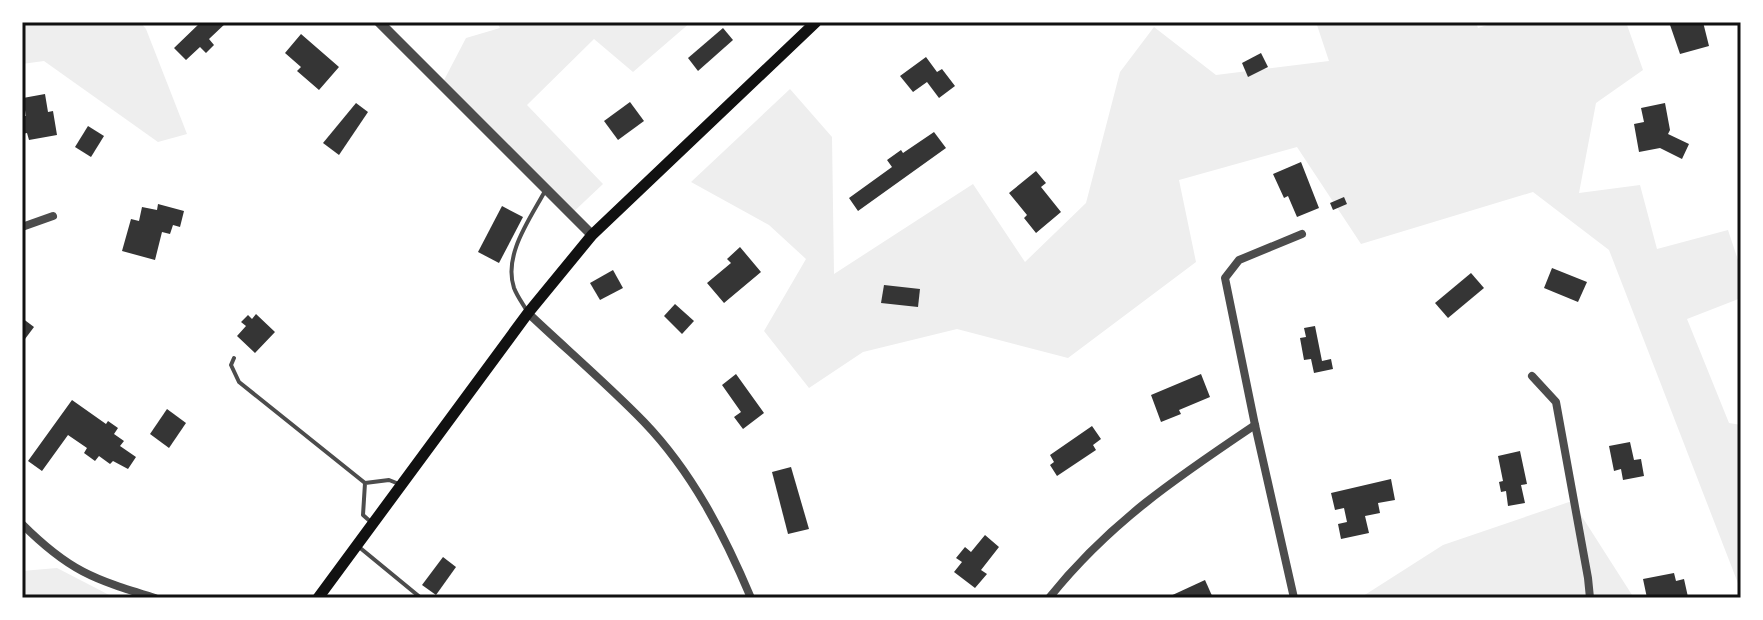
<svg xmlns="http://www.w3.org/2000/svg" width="1763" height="620" font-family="Overpass,sans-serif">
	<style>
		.green { fill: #eee }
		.building { fill: #353535 }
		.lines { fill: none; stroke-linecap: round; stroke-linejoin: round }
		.service { stroke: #4c4c4c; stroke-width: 4 }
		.minor { stroke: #4c4c4c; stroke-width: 8 }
		.tertiary { stroke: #4c4c4c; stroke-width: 10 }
		.secondary { stroke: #111; stroke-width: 11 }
		.neatline { fill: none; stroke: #111; stroke-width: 3 }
	</style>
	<rect width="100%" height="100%" fill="#fff"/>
	<!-- green -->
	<g class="green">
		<path d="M22,22H140L146,29L187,134L158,142L44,61L22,64Z"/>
		<path d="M497,22H691L633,72L594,39L527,105L603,184L568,217L442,84L466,38L500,28Z"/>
		<path d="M1316,22H1476L1478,28L1497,22H1626L1643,70L1596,103L1579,193L1640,185L1657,249L1728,230L1741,269V298L1687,319L1729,423L1741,425V591L1609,250L1533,192L1361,244L1297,147L1179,180L1196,262L1068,358L957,329L863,352L809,388L764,331L806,259L769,225L691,182L790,89L832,137L834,274L973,184L1025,262L1086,203L1120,72L1154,27L1216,75L1329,61Z"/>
		<path d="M1572,501L1634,598H1360L1443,545Z"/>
		<path d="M57,568L115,598H22V571Z"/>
	</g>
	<!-- building -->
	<g class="building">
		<path d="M201,22H227L209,39L214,45L206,53L200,47L186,60L174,48Z"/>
		<path d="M1669,22H1703L1709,46L1680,54Z"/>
		<path d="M723,28L733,40L698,71L688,58Z"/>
		<path d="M301,34L339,67L319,90L297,71L301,67L285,53Z"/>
		<path d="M1261,53L1268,67L1248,77L1242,63Z"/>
		<path d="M926,57L937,72L942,69L955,86L939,98L927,82L913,92L900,76Z"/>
		<path d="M45,94L48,112L53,111L57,135L29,140L27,133L22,134V116H26L23,98Z"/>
		<path d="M630,102L644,121L618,140L604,121Z"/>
		<path d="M356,103L368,112L339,155L323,143Z"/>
		<path d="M1665,103L1670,130L1668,134L1689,144L1682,159L1660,148L1639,152L1634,124L1644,122L1641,108Z"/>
		<path d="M88,126L104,136L91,157L75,147Z"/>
		<path d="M934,132L946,148L858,211L849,198L892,167L887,160L901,150L903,153Z"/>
		<path d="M1301,162L1319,208L1297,217L1288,196L1284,198L1273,174Z"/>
		<path d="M1036,171L1046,183L1041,187L1061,212L1036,233L1024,218L1027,215L1009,193Z"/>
		<path d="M1344,197L1347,204L1333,210L1330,203Z"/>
		<path d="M158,204L184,211L180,227L173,225L170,234L162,232L155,260L122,251L131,219L139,221L142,207L157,210Z"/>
		<path d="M502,206L523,217L499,263L478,252Z"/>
		<path d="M740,247L761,272L724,303L707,283L731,263L727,259Z"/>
		<path d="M1552,268L1587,282L1578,302L1544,288Z"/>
		<path d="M613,270L623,288L600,300L590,283Z"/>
		<path d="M1471,273L1484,288L1448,318L1435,303Z"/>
		<path d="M884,285L920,289L918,307L881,303Z"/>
		<path d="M675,304L694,321L682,334L664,316Z"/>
		<path d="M256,314L275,332L255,353L237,336L246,326L241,322L248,315L252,319Z"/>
		<path d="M22,318L34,327L22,343Z"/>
		<path d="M1315,326L1322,361L1331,359L1333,369L1314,373L1311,359L1304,360L1300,338L1306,337L1304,328Z"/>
		<path d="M736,374L764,413L743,429L734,417L741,412L722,385Z"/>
		<path d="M1201,374L1210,397L1179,410L1181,414L1161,422L1151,395Z"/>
		<path d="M72,400L106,424L108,421L118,428L114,434L124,441L120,446L136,457L128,469L113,461L110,464L99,456L95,461L84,453L87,448L68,435L42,471L28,461Z"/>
		<path d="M167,409L186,423L169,448L150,434Z"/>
		<path d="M1092,426L1101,439L1093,445L1096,450L1057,476L1050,465L1054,462L1050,455Z"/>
		<path d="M1630,442L1634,460L1641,459L1644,476L1623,480L1621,469L1614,471L1609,446Z"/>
		<path d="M1520,451L1527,484L1521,485L1525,503L1508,506L1506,491L1501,492L1499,482L1503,481L1498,456Z"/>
		<path d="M791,467L809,529L788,534L772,472Z"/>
		<path d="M1391,479L1395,500L1378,503L1380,513L1365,516L1369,533L1341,539L1338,524L1347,522L1344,508L1335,510L1331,493Z"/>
		<path d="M985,535L999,547L981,570L987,574L975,588L954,572L962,562L956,558L965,547L971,552Z"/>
		<path d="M443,557L456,567L436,595L422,585Z"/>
		<path d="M1674,573L1676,581L1684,579L1688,597L1647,598L1643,579Z"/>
		<path d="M1205,580L1213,598H1166Z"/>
	</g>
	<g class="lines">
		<!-- service -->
		<g class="service">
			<path d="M527,311C523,304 517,296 514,288C503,255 530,219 545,191"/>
			<path d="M234,358L231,365L239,382L365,483"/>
			<path d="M372,523L363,515L365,483L389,480L399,484"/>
			<path d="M359,547L421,598"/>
		</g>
		<!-- minor -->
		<g class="minor">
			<path d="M22,227L53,216"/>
			<path d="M528,313C566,349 607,384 644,422C692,472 724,534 751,598"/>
			<path d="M1532,376L1556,402L1588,578L1590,598"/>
			<path d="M22,524C69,571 93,579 155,598"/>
			<path d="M1049,598C1109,523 1176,478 1255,425"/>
			<path d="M1294,598L1255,425L1225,278L1239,260L1302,234"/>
		</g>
		<!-- tertiary -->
		<path class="tertiary" d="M379,22L592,235"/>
		<!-- secondary -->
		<path class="secondary" d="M318,598L528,313L592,235L816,22"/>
	</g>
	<!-- border -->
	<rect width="1763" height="620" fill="none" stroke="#ffffff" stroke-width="48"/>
	<rect x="24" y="24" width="1715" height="572" class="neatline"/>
</svg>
